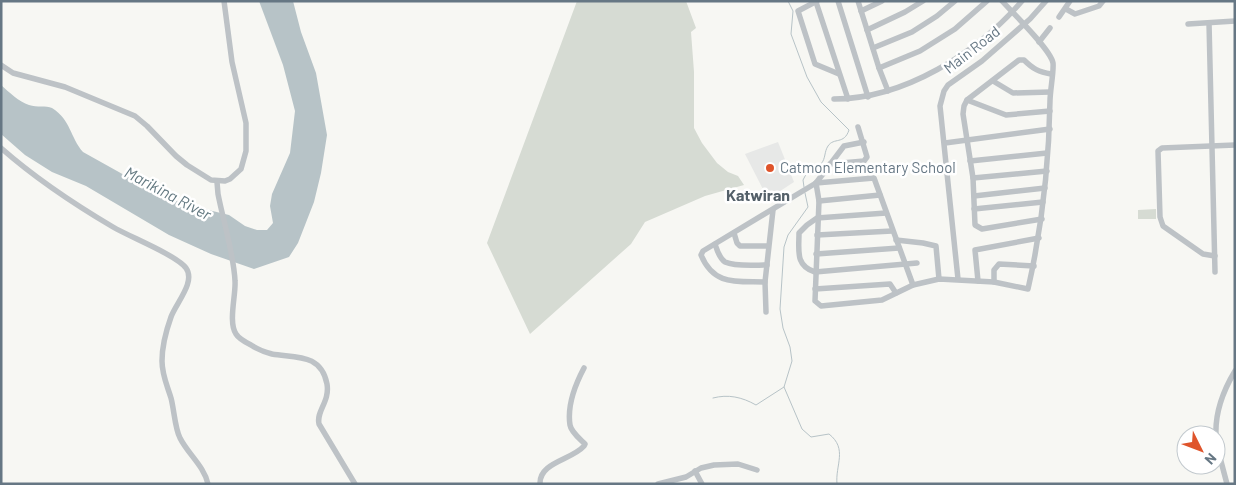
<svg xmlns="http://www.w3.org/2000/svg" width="1236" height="485" font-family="Barlow,sans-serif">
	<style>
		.built { fill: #e7e8e7 }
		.green { fill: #d6dbd3 }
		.water { fill: #b7c3c7 }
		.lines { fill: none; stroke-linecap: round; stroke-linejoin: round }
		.stream { stroke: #b7c3c7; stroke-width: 1 }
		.minor { stroke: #bdc2c6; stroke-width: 5.5 }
		.poi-dot { fill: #df542b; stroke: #fff; stroke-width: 2 }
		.labels { text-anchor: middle; stroke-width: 5; stroke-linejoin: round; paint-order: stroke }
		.street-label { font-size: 15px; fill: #667784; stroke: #fff }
		.poi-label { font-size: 15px; fill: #667784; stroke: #fff; text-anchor: start }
		.water-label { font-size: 16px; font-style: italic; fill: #627880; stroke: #fff }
		.neighbourhood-label { font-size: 16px; font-weight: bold; fill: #546069; stroke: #fff }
	</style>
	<rect width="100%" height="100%" fill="#f7f7f3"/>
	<!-- built -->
	<path class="built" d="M778,142L794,182L768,199L745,154Z"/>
	<!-- green -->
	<g class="green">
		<path d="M577,1H686L696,28L691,32L694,72V128L702,143L717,163L728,172L738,176L744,185L705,196L645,222L631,244L530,334L487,243Z"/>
		<path d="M1156,209V219H1138V210Z"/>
	</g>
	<!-- water -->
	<path class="water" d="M259,1H293L301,32L316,73L327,135L321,173L314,202L298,243L289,257L254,269L211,254L169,235L86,186L52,172L25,155L1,134V85C9,92 19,102 29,105C37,108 46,105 52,108C71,120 70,137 83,152L160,195L192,206L229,215L245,226L257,230H267L273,223L270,206L272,194L290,153L295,111L283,65Z"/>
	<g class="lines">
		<!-- stream -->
		<g class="stream">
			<path d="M788,1L793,11L791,34L807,77L821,102L849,130C844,145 834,137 828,146C824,152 826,158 821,164L811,165L803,180L804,187"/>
			<path d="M805,193L808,207L788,235L784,247L780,309L783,328L790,347L792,361L784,387L802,429L811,437L829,434C848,449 835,465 837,484"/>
			<path d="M713,398C728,394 742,397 756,405L784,387"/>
		</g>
		<!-- minor -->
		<g class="minor">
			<path d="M817,1L798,11L815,64L839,74"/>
			<path d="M838,1L868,97"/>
			<path d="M858,1L879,68L888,91"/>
			<path d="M816,2L848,99"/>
			<path d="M1066,9L1075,14L1099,6L1103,1"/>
			<path d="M861,11L882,1"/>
			<path d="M1059,17L1070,1"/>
			<path d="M1209,23L1215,272"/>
			<path d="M1188,24L1235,21"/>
			<path d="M867,30L905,12L923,1"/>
			<path d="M1039,42L1050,28"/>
			<path d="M873,48L912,32L937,16L955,1"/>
			<path d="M1,65L13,73L65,87L135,116L147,126L176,156L187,165L211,180L225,181L230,179L241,169L246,151V123L232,62L224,1"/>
			<path d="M879,68L920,51L955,29L987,1"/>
			<path d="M993,81L1013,93L1050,92"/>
			<path d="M834,99C904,99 977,53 1022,1"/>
			<path d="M967,100L1006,115L1050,111"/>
			<path d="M945,143L1050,129"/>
			<path d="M1,148C35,178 74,204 113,227C130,237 176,255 186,268C196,282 176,303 171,317C166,331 162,346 162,361C162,375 167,385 171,398C174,409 175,429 180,438C188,454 204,466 208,484"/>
			<path d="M970,161L1047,153"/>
			<path d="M830,164L864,161L867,157L858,127"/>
			<path d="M973,178L1047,171"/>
			<path d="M217,182L218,194C223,220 234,255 235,281C236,295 228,322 236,334C239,339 245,342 251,345C257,349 265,352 272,354C295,358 321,353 327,384C330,402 316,411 319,424L355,484"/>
			<path d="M816,183L819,201L815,301L821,306L882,300L913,285L939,279L994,282L1028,289C1042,227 1049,164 1050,101C1050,91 1054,71 1053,63C1051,50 1012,12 1002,1"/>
			<path d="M816,183L874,178L913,285"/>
			<path d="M974,196L1045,188"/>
			<path d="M819,201L880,195"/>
			<path d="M974,209L1043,202"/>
			<path d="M886,213L817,218L807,225L799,233C799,250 795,266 815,272L917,263"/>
			<path d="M1042,219L982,229L975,225L973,178L963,114L964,106L967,100L1019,60H1024C1033,69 1039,72 1051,74"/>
			<path d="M734,233L737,243L740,246H768"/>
			<path d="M817,235L892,231"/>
			<path d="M896,240L923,243L936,246L939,279"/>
			<path d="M715,244C717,250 719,258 725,262C736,267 755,265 767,265"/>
			<path d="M816,254L899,248"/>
			<path d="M1215,256L1203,254L1163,226L1160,217L1158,151L1162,148L1235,145"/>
			<path d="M958,279L940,106L944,91L948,85L982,61L1030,19L1046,1"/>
			<path d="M978,281L975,250L1039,238"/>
			<path d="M765,282C736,281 714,286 701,255L703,251L816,183L844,146L864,142"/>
			<path d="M994,282V270L999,264L1034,266"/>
			<path d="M815,289L890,284L896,293"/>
			<path d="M766,312L765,282L773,210"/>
			<path d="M1216,435C1215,412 1223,391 1235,371"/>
			<path d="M1216,437L1218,450L1227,484"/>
			<path d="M695,471L702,484"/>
			<path d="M540,484C539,462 572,460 584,446L585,444C580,439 571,432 570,425C567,406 575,385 584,368"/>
			<path d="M658,484L686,477L701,468L714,465L738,464L757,470"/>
		</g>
	</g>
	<!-- markers -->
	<circle class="poi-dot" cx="770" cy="168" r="5"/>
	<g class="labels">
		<!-- street labels -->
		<g class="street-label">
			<text transform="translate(972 50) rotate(-38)" y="5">Main Road</text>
		</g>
		<!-- poi labels -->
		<g class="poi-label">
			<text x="780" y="173">Catmon Elementary School</text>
		</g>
		<!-- water labels -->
		<g class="water-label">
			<text transform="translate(168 193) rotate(28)" y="6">Marikina River</text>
		</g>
		<!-- neighbourhood labels -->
		<g class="neighbourhood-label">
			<text x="758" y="201">Katwiran</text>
		</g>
	</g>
	<!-- border -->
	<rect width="1236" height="485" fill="none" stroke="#667784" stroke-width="5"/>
	<!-- north arrow -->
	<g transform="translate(1201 450) rotate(132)"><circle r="24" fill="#ffffff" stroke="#c2c9ce"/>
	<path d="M0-4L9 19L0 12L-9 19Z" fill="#df542b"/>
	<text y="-8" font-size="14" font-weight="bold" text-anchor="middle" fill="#667784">N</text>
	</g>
</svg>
